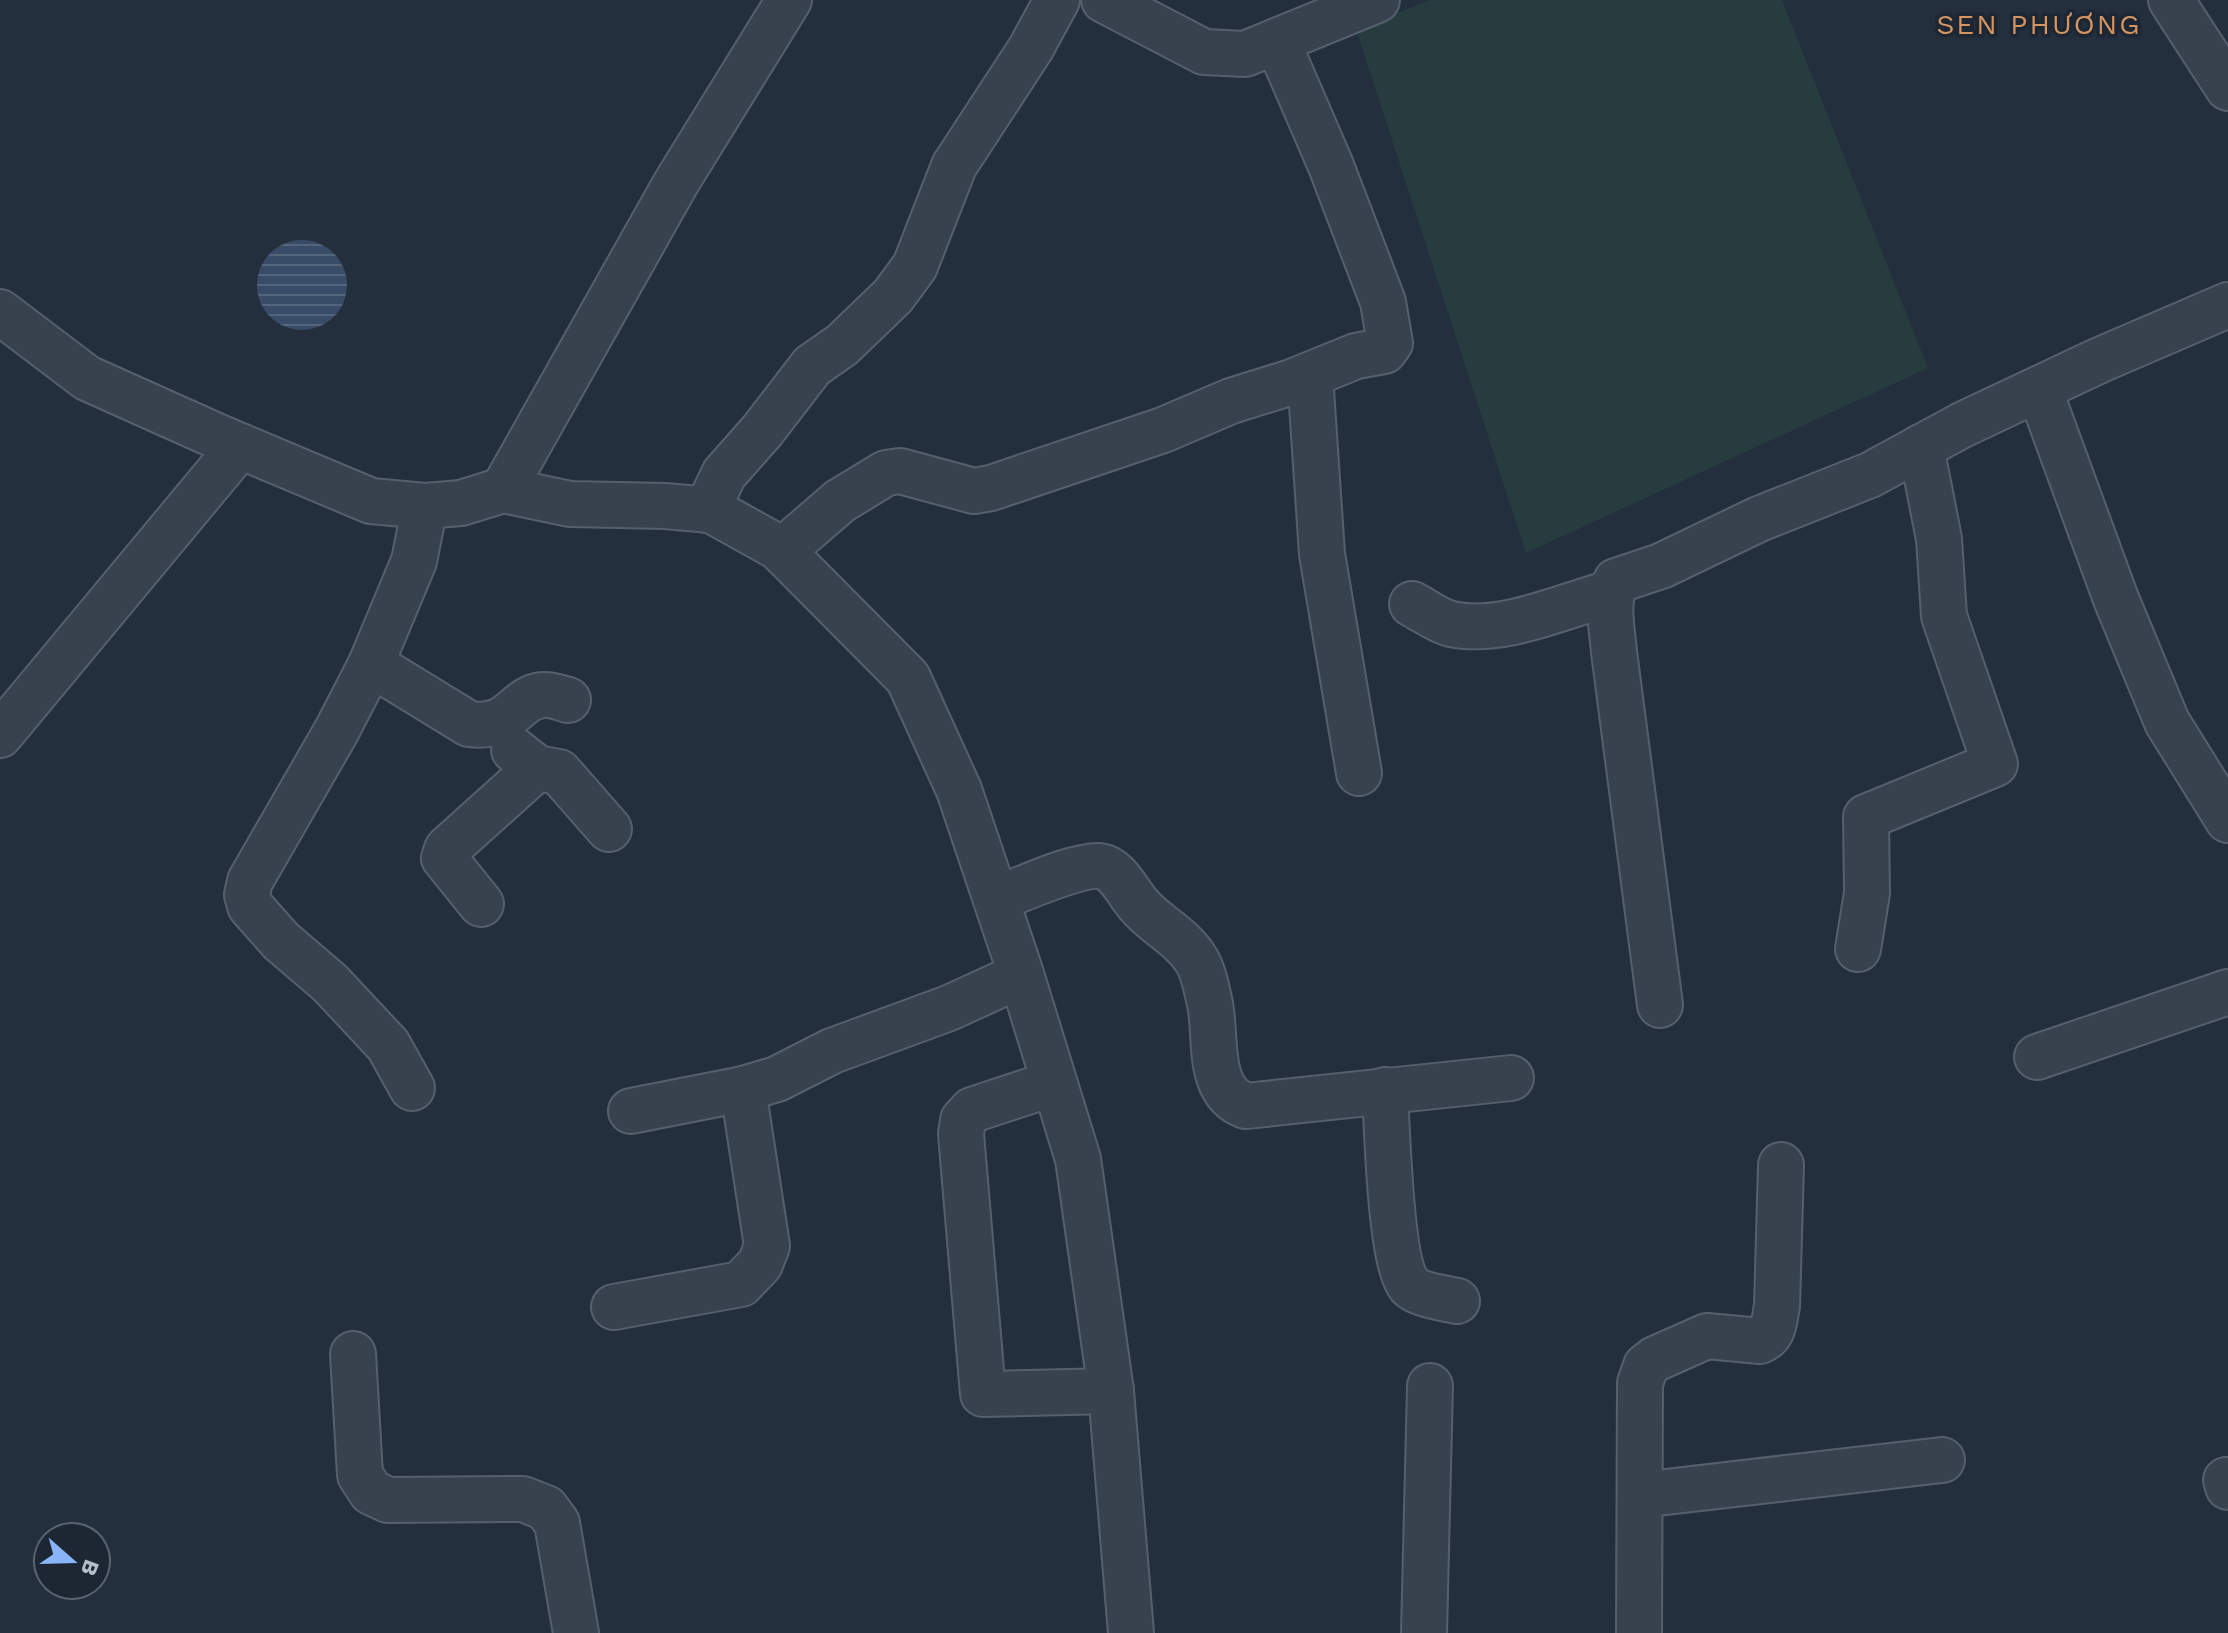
<svg xmlns="http://www.w3.org/2000/svg" width="2228" height="1633" font-family="'Work Sans',sans-serif">
	<style>
		.grass { fill: #263c3f }
		.water { fill: url(#water-rules) }
		.lines { fill: none; stroke-linecap: round; stroke-linejoin: round }
		.minor-casing { stroke: #565f6c; stroke-width: 48 }
		.minor { stroke: #38414e; stroke-width: 44 }
		.labels { text-anchor: middle; stroke-width: 7; stroke-linejoin: round; paint-order: stroke }
		.quarter-label { font-size: 28px; letter-spacing: 2px; fill: #d59563; stroke: #1d2633 }
	</style>
	<defs>
		<pattern id="water-rules" width="6" height="5" patternUnits="userSpaceOnUse" patternTransform="scale(2)"><rect width="6" height="5" fill="#394c67"/><path d="M0 2.5h6" fill="none" stroke="#53647b"/></pattern>
	</defs>
	<rect width="100%" height="100%" fill="#242f3e"/>
	<!-- grass -->
	<path class="grass" d="M1430,0H1782L1928,368L1526,553L1356,29Z"/>
	<!-- water -->
	<circle class="water" cx="302" cy="285" r="45"/>
	<g class="lines">
		<!-- minor casing -->
		<g class="minor-casing">
			<g id="minor">
				<path d="M1104,0L1204,52L1245,54L1377,0"/>
				<path d="M2171,0L2228,88"/>
				<path d="M0,312L87,378L221,438L371,501L425,506L461,503L503,490L570,504L665,506L711,510L779,548L908,678L959,790L1020,971L1078,1159L1111,1391L1131,1633"/>
				<path d="M1310,375L1322,554L1359,773"/>
				<path d="M2039,389L2116,599L2167,722L2228,820"/>
				<path d="M503,490L676,183L789,0"/>
				<path d="M707,510L724,474L762,431L812,366L842,345L893,296L915,266L954,166L1031,48L1057,0"/>
				<path d="M782,551L840,501L886,473L900,471L974,491L991,488L1163,430L1231,401L1292,382L1356,356L1384,351L1390,343L1383,302L1331,166L1277,41"/>
				<path d="M1412,604C1424,610 1438,621 1451,624C1502,635 1562,606 1611,593"/>
				<path d="M371,664L469,724C514,730 513,698 543,695C551,694 561,698 568,700"/>
				<path d="M0,735L240,446"/>
				<path d="M514,750L537,768L559,772L609,829"/>
				<path d="M996,899C1021,890 1076,864 1100,866C1117,868 1127,891 1138,904C1154,924 1180,935 1195,958C1203,969 1207,990 1210,1004C1217,1038 1206,1092 1246,1106L1511,1078"/>
				<path d="M481,904L444,858L447,849L537,768"/>
				<path d="M1858,949L1867,893L1866,817L1995,764L1944,616L1939,539L1921,447"/>
				<path d="M1660,1005L1614,652C1612,628 1606,604 1616,581L1661,566L1759,519L1870,475L1962,425L2100,360L2228,305"/>
				<path d="M2037,1057L2228,992"/>
				<path d="M1054,1083L972,1110L963,1120L961,1134L983,1394L1111,1391"/>
				<path d="M412,1088L388,1045L330,983L281,941L250,906L247,895L250,881L337,730L371,664L414,561L425,506"/>
				<path d="M1385,1090C1387,1126 1390,1263 1410,1286C1419,1295 1444,1298 1457,1301"/>
				<path d="M631,1111L743,1089L777,1079L832,1051L949,1008L1021,975"/>
				<path d="M614,1307L741,1284L760,1264L767,1246L743,1089"/>
				<path d="M353,1354L360,1475L371,1492L388,1500L523,1499L546,1508L557,1523L576,1633"/>
				<path d="M2226,1480L2228,1487"/>
				<path d="M1640,1495L1942,1460"/>
				<path d="M1424,1633L1430,1386"/>
				<path d="M1639,1633L1640,1383L1646,1366L1655,1359L1707,1336L1760,1341C1775,1335 1774,1320 1777,1306L1781,1165"/>
			</g>
		</g>
		<!-- minor -->
		<use href="#minor" class="minor"/>
	</g>
	<g class="labels">
		<!-- quarter labels -->
		<g class="quarter-label">
			<text x="2039" y="34">SEN PHƯƠNG</text>
		</g>
	</g>
	<!-- north arrow -->
	<g transform="translate(72 1561) rotate(110)"><circle r="38" fill="#1d2633" stroke="#59626f" stroke-width="2"/>
	<path d="M0-6L14 30L0 20L-14 30Z" fill="#8ab4f8"/>
	<text y="-12" font-size="22" font-weight="bold" text-anchor="middle" fill="#b4bcc9">B</text>
	</g>
</svg>
